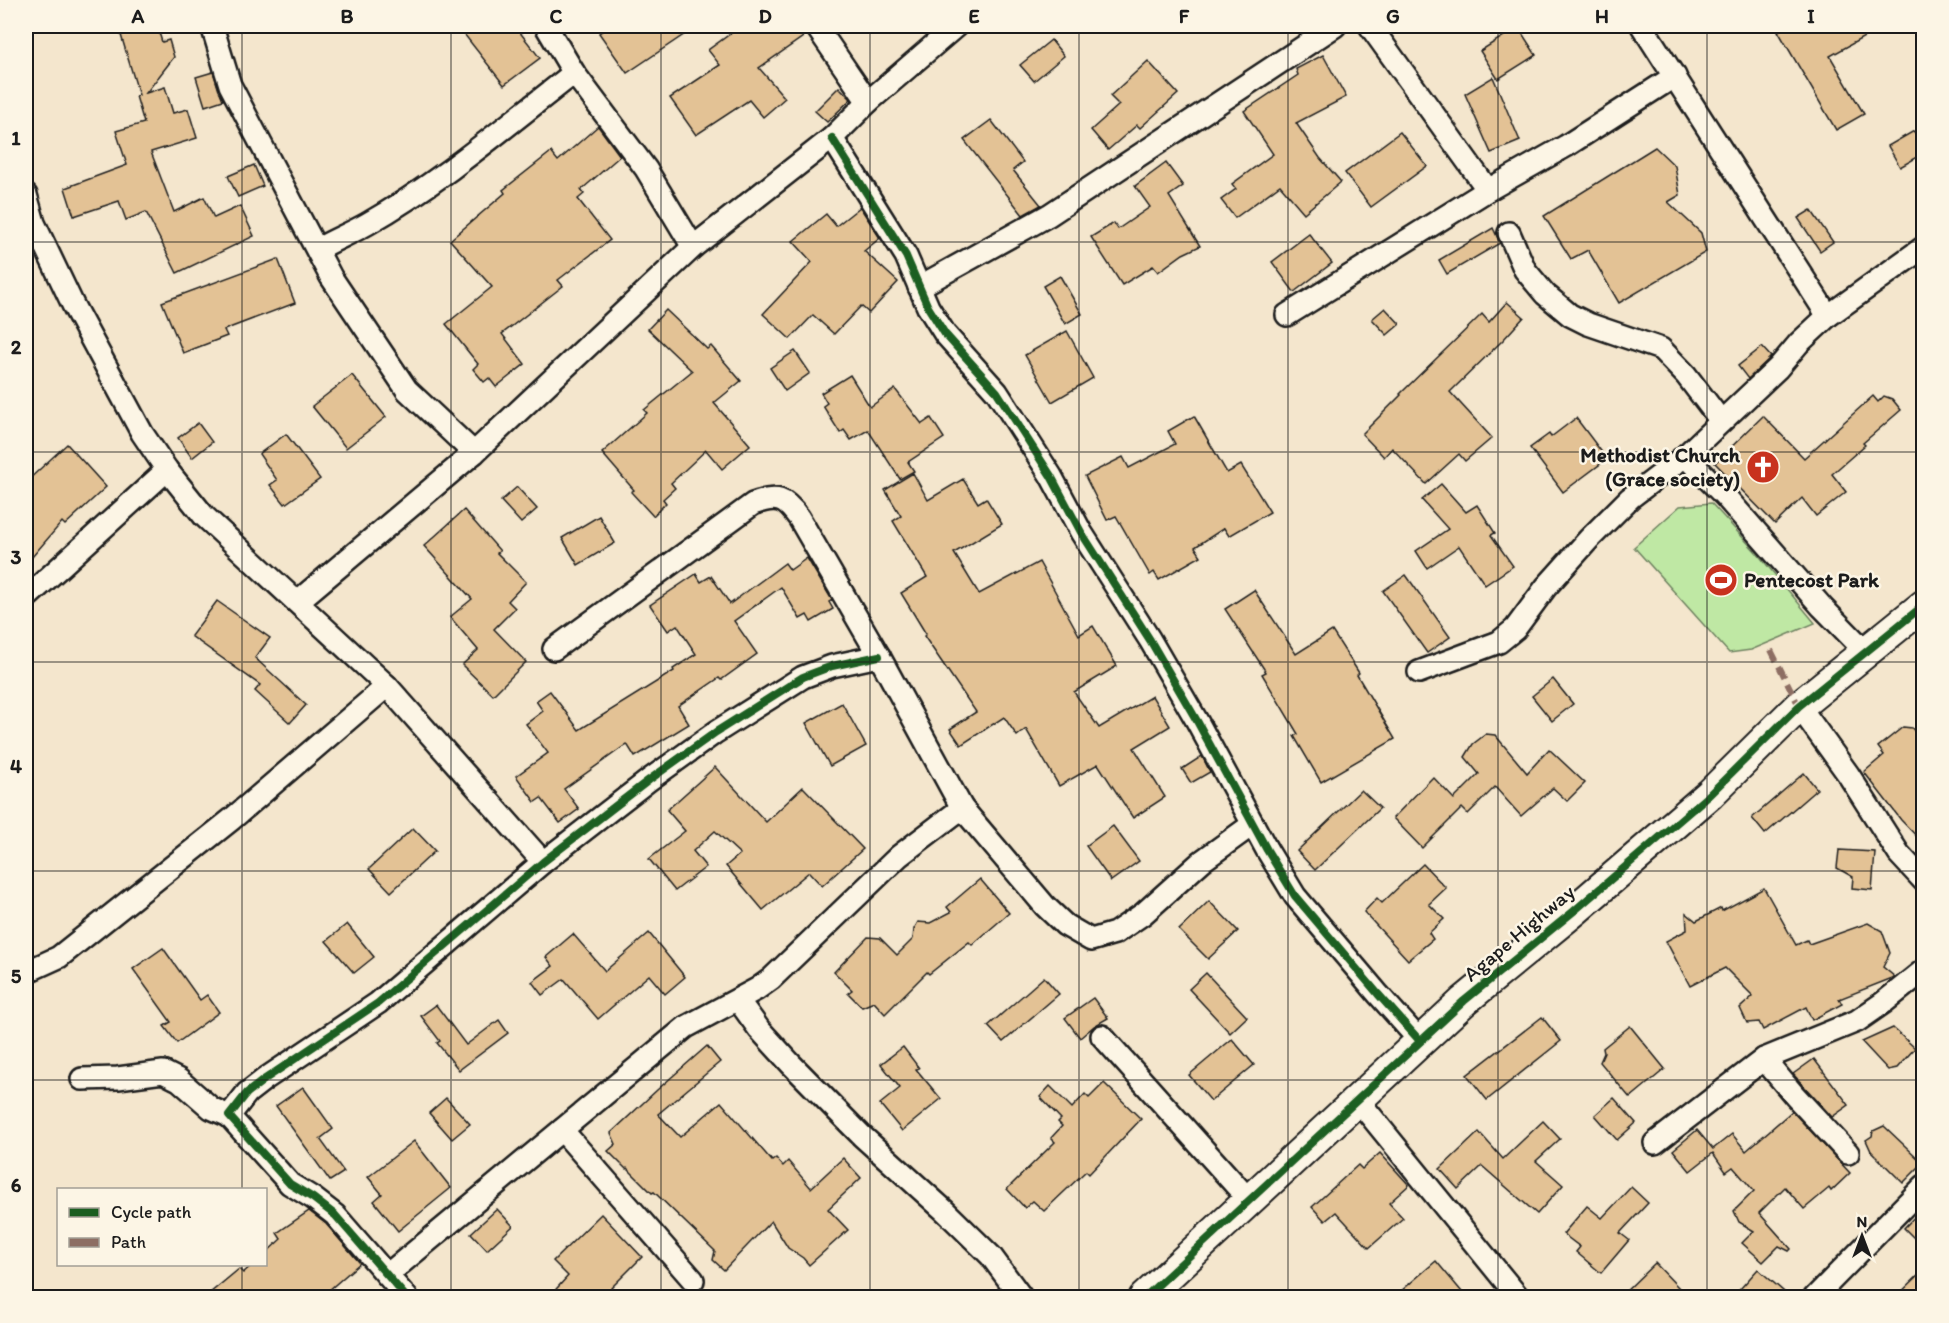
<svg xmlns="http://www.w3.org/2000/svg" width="1949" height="1323" font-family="Itim,sans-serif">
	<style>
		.green { fill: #bfe8a4; stroke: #6e8260; stroke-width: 1.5 }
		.building { fill: #e3c295; stroke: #1c1c1c; stroke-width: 1.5 }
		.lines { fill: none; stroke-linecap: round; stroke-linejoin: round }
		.street-casing { stroke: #1c1c1c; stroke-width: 26 }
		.secondary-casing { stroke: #1c1c1c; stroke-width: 34 }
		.street { stroke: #fcf5e5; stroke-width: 21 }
		.secondary { stroke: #fcf5e5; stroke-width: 30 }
		.quiet { stroke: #8d6e63; stroke-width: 6; stroke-dasharray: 12 6; stroke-linecap: butt }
		.cycleway-casing { stroke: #fcf5e5; stroke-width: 11 }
		.cycleway { stroke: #1b5e20; stroke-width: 8 }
		.grid { fill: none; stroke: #1c1c1c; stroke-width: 1.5; stroke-opacity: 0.55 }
		.labels { text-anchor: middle; stroke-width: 5; stroke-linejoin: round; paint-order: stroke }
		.poi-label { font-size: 21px; font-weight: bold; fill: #1c1c1c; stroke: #fcf5e5; text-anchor: end }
		.street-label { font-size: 21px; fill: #1c1c1c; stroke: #fcf5e5 }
		.neatline { fill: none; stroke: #1c1c1c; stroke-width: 2 }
		.grid-label { font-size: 20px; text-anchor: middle; font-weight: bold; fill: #1c1c1c }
	</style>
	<rect width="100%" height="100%" fill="#f4e6cd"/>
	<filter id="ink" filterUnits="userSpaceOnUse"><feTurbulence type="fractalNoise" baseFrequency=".0167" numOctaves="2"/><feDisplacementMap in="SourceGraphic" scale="12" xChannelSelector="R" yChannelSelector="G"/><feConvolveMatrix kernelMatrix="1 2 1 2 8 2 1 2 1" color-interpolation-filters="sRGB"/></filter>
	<g filter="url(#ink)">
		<!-- green -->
		<path class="green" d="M1711,503L1757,553L1815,623L1751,650L1729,653L1634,547L1680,506Z"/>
		<!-- building -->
		<g class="building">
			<path d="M154,26H157L162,42L169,40L174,57L146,93L165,87L173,113L188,109L197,138L151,152L174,212L204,197L214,218L240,206L254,236L177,273L146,212L126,220L119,201L74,216L65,188L127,165L116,131L144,123L136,96L139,95L121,35Z"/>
			<path d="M475,26H515L540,58L504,85L464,34Z"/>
			<path d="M609,26H697L627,73L599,33Z"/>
			<path d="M741,26L747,33L757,26H795L803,37L759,68L785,98L763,117L749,100L696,135L670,98L720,65L708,50Z"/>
			<path d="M1787,26H1884L1830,56L1864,114L1836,130L1778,31Z"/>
			<path d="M1518,27L1536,55L1498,79L1480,51Z"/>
			<path d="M1051,40L1064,56L1034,81L1020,65Z"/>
			<path d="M1323,55L1346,97L1296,123L1320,158L1341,182L1304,213L1280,185L1235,218L1221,200L1236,189L1232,184L1273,154L1244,111L1298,75L1296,69Z"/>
			<path d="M1148,61L1178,94L1140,128L1137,125L1108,150L1091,130L1119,105L1110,96Z"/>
			<path d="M213,72L223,100L205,106L196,77Z"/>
			<path d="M1493,77L1520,141L1491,153L1465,94Z"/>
			<path d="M839,87L851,99L827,122L815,111Z"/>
			<path d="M991,120L1023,162L1013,170L1041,205L1023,215L964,140Z"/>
			<path d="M598,126L620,156L581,190L584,194L578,199L610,240L558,280L563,286L502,334L525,364L496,387L489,378L484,382L473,369L478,364L446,324L492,287L450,240L505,193L503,190L551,152L558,161Z"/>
			<path d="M1914,131L1923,148V154L1900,167L1888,146Z"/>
			<path d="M1400,132L1427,166L1371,207L1345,173Z"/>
			<path d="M1655,147L1675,166L1680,195L1668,202L1701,233L1706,252L1619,303L1588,250L1571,259L1544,216Z"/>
			<path d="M1166,163L1183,186L1169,196L1200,246L1183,254L1158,272L1153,266L1122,285L1091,237L1114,223L1118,229L1150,207L1135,186Z"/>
			<path d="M254,165L263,186L238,197L228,176Z"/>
			<path d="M860,207L880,238L864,251L898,282L869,313L861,306L834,334L813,315L790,339L763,314L812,262L793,241L826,214L836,226Z"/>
			<path d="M1811,210L1833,242L1820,251L1798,218Z"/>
			<path d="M1493,228L1500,243L1447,274L1439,260Z"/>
			<path d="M1309,234L1332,263L1294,292L1272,262Z"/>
			<path d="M278,259L295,303L224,330L227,336L183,353L162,302Z"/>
			<path d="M1060,276L1082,314L1065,324L1043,286Z"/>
			<path d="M1507,302L1524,317L1503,340L1450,392L1492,438L1465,461L1459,454L1426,484L1392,448L1384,457L1362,434L1401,395L1400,394L1482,314L1489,322Z"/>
			<path d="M1385,308L1400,324L1387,335L1372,319Z"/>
			<path d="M666,310L707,349L711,346L741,381L714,403L750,445L722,469L706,450L671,483L675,488L663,499L666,503L653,516L631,492L634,490L602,453L647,413L644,410L692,371L648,329Z"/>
			<path d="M1067,331L1093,378L1052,402L1025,355Z"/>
			<path d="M1762,347L1771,357L1748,379L1738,366Z"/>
			<path d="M795,351L810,373L785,391L770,368Z"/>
			<path d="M352,375L386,417L346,448L312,406Z"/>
			<path d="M850,375L870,407L895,389L922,424L931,418L944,438L908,462L914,471L900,479L868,430L851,440L844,430L840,433L823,406L827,403L821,393Z"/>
			<path d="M1873,396L1878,402L1884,396L1892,399L1901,410L1863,443L1865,445L1832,474L1846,492L1816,516L1802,498L1775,524L1715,463L1763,416L1804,458Z"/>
			<path d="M1194,416L1227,473L1241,465L1270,512L1229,536L1224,528L1195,547L1201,556L1159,580L1154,572L1150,575L1116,516L1107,520L1085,476L1123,457L1129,468L1175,444L1168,431Z"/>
			<path d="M1576,418L1607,459L1563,492L1530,448L1549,434L1551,437Z"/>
			<path d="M198,423L212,442L192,458L178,438Z"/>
			<path d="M286,434L320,479L285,504L270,485L277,480L259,454Z"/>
			<path d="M67,444L106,487L65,525L62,522L26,564V482Z"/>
			<path d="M913,473L928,500L963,479L978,503L986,498L1002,524L954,553L979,594L1039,562L1079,635L1093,626L1117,666L1074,692L1099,728L1152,696L1170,726L1134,748L1165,797L1133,818L1098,764L1059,786L1026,729L1017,736L1004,717L961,745L950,729L976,712L924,636L926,634L901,593L927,577L893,521L901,516L885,490Z"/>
			<path d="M1441,484L1466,512L1477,505L1495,533L1491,535L1513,566L1485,585L1459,546L1427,568L1416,551L1448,529L1422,500Z"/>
			<path d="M517,487L537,509L521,523L501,501Z"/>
			<path d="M464,510L500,551L497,553L526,582L508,601L515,608L494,629L526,662L493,695L462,665L478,650L450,617L472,599L424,546Z"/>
			<path d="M599,516L615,543L578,565L562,538Z"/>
			<path d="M807,558L832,600L829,602L833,609L811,622L807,615L800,619L781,587L734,621L757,654L721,680L719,678L678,706L689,724L635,757L627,744L564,789L579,809L560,823L541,798L535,802L516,776L548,753L526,724L543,711L536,701L550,691L579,730L674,671L673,669L696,654L677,625L668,631L650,605L696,574L701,582L711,576L730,604L785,563L790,570Z"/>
			<path d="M1406,575L1450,637L1427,653L1383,591Z"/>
			<path d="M1254,590L1296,654L1332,631L1359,673L1357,675L1395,739L1321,782L1294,736L1298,734L1262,674L1266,672L1225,609Z"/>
			<path d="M217,601L270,638L255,658L306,705L290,723L255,691L260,685L191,636Z"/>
			<path d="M1553,679L1573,704L1552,721L1532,696Z"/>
			<path d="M842,703L866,746L830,766L806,723Z"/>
			<path d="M1903,727L1912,728L1923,742V843L1901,820L1864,772L1884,755L1878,747Z"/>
			<path d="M1486,734L1495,735L1527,773L1549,749L1585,783L1567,801L1553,788L1521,816L1495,787L1468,814L1462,808L1422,848L1393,818L1433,777L1454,799L1479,774L1465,757L1473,744Z"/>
			<path d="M1202,756L1210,772L1191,783L1182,769Z"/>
			<path d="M715,767L766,822L803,787L863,849L822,886L809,872L763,910L726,866L740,854L715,831L693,851L706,867L675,891L649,859L685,831L667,810Z"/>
			<path d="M1804,773L1817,789L1765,834L1752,818Z"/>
			<path d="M1361,790L1380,808L1315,870L1297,851Z"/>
			<path d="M1113,826L1139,861L1111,881L1086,846Z"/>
			<path d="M413,828L435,851L391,892L369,869Z"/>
			<path d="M1839,850L1875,852L1872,890L1852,888L1853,877L1837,868Z"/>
			<path d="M1423,864L1446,888L1429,904L1444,919L1429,933L1433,939L1408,960L1364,912L1377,898L1382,903Z"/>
			<path d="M980,879L1009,913L972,945L969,942L929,974L927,972L885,1014L874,1002L862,1007L848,993L852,990L834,972L868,937L880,938L897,955L913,939L914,929L918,922L930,923L951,912L947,907Z"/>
			<path d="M1764,888L1796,945L1807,940L1809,944L1868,923L1882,931L1890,953L1883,967L1895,977L1839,999L1842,1004L1812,1020L1806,1007L1763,1030L1759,1022L1747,1023L1740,1008L1753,996L1725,968L1690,986L1666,941L1687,930L1686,913L1696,921L1721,908L1722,911Z"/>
			<path d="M1209,901L1238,931L1208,959L1179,930Z"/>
			<path d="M347,924L374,957L354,973L326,941Z"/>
			<path d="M649,933L685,977L665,994L649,975L598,1019L564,979L542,995L532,982L553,966L546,957L573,934L605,971Z"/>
			<path d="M163,948L200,1000L207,995L219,1012L177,1043L164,1026L171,1022L133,969Z"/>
			<path d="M1206,973L1247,1017L1230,1033L1189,989Z"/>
			<path d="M1044,977L1059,994L1003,1042L988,1026Z"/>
			<path d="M1093,998L1108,1018L1094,1026L1080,1038L1065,1018Z"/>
			<path d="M436,1005L466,1045L499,1020L508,1033L459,1070L437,1043L440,1041L421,1016Z"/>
			<path d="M1542,1017L1561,1041L1487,1100L1467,1075Z"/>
			<path d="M1630,1026L1665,1069L1630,1098L1600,1062L1604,1053L1603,1048Z"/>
			<path d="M1893,1028L1915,1048L1897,1068L1888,1070L1862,1042Z"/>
			<path d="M1232,1039L1254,1065L1211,1101L1189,1075Z"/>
			<path d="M707,1046L720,1062L658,1114L680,1137L721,1102L772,1161L776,1158L783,1166L788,1161L811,1188L843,1158L861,1178L828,1209L848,1230L809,1265L803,1258L788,1248L771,1221L724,1270L713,1260L715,1251L654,1192L652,1193L627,1168L626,1169L608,1151L616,1144L611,1133L657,1090Z"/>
			<path d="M903,1047L919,1068L916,1069L941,1099L902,1131L880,1104L900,1088L881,1064Z"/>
			<path d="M1814,1059L1849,1105L1832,1117L1793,1074Z"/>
			<path d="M1104,1083L1141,1119L1089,1174L1086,1171L1044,1211L1033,1201L1025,1208L1007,1189L1055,1142L1051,1138L1062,1126L1058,1122L1061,1119L1040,1097L1050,1086L1072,1108L1085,1094L1089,1098Z"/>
			<path d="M303,1087L333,1129L320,1139L344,1172L330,1181L276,1106Z"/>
			<path d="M446,1098L470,1124L452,1139L429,1113Z"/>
			<path d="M1614,1098L1636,1123L1617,1140L1595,1115Z"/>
			<path d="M1792,1111L1850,1173L1831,1191L1829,1188L1804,1209L1785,1187L1759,1213L1791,1249L1789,1251L1779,1246L1763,1262L1742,1243L1754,1231L1739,1222L1734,1211L1754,1191L1733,1167L1726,1172L1713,1153L1690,1171L1673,1150L1697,1130L1713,1149L1732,1134L1746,1151Z"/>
			<path d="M1543,1121L1560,1139L1536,1161L1563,1185L1537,1214L1482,1166L1458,1189L1440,1169L1479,1132L1503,1159Z"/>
			<path d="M1884,1126L1923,1163L1903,1183L1871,1151L1866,1140L1872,1136L1873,1131Z"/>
			<path d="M414,1141L451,1188L398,1231L374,1201L382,1194L368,1177Z"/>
			<path d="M1380,1153L1409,1185L1389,1203L1403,1218L1369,1248L1336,1212L1325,1221L1312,1207L1358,1165L1362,1169Z"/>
			<path d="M1631,1187L1648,1203L1620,1233L1629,1240L1601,1273L1576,1252L1580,1247L1563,1234L1587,1206L1602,1218Z"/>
			<path d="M1923,1208V1247L1904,1228Z"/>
			<path d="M497,1209L513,1226L487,1250L471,1233Z"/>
			<path d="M309,1211L326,1224L360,1263L320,1298H204L239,1269L243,1273L253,1264H266V1253L281,1239L277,1233Z"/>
			<path d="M601,1214L642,1257L601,1298H548L568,1276L553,1261Z"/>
			<path d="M1436,1261L1467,1298H1393Z"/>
			<path d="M1655,1263L1679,1288L1669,1298H1619Z"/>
			<path d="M1758,1269L1791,1298H1732Z"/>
			<path d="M1923,1271V1298H1895Z"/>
		</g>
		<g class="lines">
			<!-- street casing -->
			<g class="street-casing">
				<g id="street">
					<path d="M212,26L230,85L331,277L407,390L474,453"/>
					<path d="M546,26L574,73L646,169L693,247"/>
					<path d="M816,26L868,102"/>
					<path d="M1370,26L1488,190"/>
					<path d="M1642,26L1828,316"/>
					<path d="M832,138L906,256L928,307L945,334L997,392L1051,476L1081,532L1150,640L1197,721L1267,850L1295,896L1378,994L1420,1041"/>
					<path d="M26,195L34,223L74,307L142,433L167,470L204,516L387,686L543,862"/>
					<path d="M1509,233L1525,270L1545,294L1570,315L1588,324L1661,349L1686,375L1721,421"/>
					<path d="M318,249C334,240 351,233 367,224C441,182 507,125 574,73"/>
					<path d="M919,287L1049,215L1335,26"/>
					<path d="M1287,315L1488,190L1566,146L1675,76"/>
					<path d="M1685,456L1724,495L1822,607L1866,652"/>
					<path d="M26,598L167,470"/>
					<path d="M297,602L474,453L693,247L832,138L868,102L956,26"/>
					<path d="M554,649L753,504C777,495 785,498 799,518L879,656L962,808L1045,906L1065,925L1091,940L1115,933L1143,914L1202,861L1253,824"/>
					<path d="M1419,672L1499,642L1515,629L1546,587L1589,539L1630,498L1685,456L1778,368L1799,343L1828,316L1924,247"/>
					<path d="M1799,706L1848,774L1899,854L1924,881"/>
					<path d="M26,972L59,957L232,819L387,686"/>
					<path d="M738,1000L759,1029L791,1064L862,1136L945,1211L991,1256L1022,1298"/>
					<path d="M1102,1036L1249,1200"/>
					<path d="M1764,1059L1795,1096L1848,1153"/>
					<path d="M82,1079L118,1078L163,1072L179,1080L211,1108L229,1116"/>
					<path d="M1357,1099L1519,1298"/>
					<path d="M562,1130L693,1280"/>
					<path d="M1655,1143L1764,1059L1857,1021L1883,1003L1924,970"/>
					<path d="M387,1275L686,1027L757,989L771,979L899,856L962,808"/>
					<path d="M407,1298L335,1215L313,1198L290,1184L229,1116L247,1093L265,1079L378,1003L543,862L649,780L716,732L803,677L832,666L879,656"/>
					<path d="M1814,1298L1924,1186"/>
				</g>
			</g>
			<!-- secondary casing -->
			<g class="secondary-casing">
				<path id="secondary" d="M1144,1298L1464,1001L1574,911L1710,794L1799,706L1924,605"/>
			</g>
			<!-- street -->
			<use href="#street" class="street"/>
			<!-- secondary -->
			<use href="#secondary" class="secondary"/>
			<!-- quiet -->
			<path class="quiet" d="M1771,650L1799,706"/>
			<!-- cycleway casing -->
			<g class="cycleway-casing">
				<g id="cycleway">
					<path d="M832,138L906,256L928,307L945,334L997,392L1051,476L1081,532L1150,640L1197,721L1267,850L1295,896L1378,994L1420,1041"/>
					<path d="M407,1298L335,1215L313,1198L290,1184L229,1116L247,1093L265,1079L378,1003L543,862L649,780L716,732L803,677L832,666L879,656"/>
					<path d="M1144,1298L1464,1001L1574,911L1710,794L1799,706L1924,605"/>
				</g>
			</g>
			<!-- cycleway -->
			<use href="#cycleway" class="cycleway"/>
		</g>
	</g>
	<!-- grid -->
	<path class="grid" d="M242,26V1190M451,26V1298M661,26V1298M870,26V1298M1079,26V1298M1288,26V1298M1498,26V1298M1707,26V1298M26,242H1924M26,452H1924M26,662H1924M26,871H1924M26,1080H1924M242,1264V1298"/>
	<!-- icons -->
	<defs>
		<g id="church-disc" transform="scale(1.725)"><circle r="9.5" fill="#c8321e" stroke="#fcf5e5"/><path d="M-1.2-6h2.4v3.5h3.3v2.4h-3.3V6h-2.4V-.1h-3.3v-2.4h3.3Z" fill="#fff"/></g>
		<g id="stadium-disc" transform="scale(1.725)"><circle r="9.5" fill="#c8321e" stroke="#fcf5e5"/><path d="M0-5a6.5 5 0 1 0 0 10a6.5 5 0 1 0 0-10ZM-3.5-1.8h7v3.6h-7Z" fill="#fff"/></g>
	</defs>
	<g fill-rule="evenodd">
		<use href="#church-disc" x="1763" y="467"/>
		<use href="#stadium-disc" x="1721" y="580"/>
	</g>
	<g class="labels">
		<!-- poi labels -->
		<g class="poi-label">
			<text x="1740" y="462">Methodist Church<tspan x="1740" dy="24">(Grace society)</tspan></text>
			<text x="1744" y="587" text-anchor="start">Pentecost Park</text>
		</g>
		<!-- street labels -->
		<g class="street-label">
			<text transform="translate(1519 933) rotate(-40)" y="7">Agape Highway</text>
		</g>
	</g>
	<!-- margin -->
	<rect width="1949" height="1323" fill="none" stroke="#fcf5e5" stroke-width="66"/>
	<!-- legend -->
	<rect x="57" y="1188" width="210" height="78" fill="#fcf5e5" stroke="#a29e95" stroke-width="1.5"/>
	<rect x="69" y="1208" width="30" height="9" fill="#1b5e20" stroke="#a29e95" stroke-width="1.5"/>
	<text x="111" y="1218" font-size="18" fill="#1c1c1c">Cycle path</text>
	<rect x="69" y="1238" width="30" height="9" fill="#8d6e63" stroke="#a29e95" stroke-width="1.5"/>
	<text x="111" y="1248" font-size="18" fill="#1c1c1c">Path</text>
	<!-- north arrow -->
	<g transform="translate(1862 1236)" stroke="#fcf5e5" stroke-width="4.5" paint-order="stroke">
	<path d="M0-4.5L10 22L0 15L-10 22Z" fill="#1c1c1c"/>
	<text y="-9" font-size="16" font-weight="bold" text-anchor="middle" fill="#1c1c1c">N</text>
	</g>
	<rect x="33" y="33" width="1883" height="1257" class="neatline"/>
	<g class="grid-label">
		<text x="138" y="23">A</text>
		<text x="347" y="23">B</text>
		<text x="556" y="23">C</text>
		<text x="765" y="23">D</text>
		<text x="974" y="23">E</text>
		<text x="1184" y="23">F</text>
		<text x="1393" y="23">G</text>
		<text x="1602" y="23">H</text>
		<text x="1811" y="23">I</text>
		<text x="16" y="145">1</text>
		<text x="16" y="354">2</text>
		<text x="16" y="564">3</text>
		<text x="16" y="773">4</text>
		<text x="16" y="983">5</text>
		<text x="16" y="1192">6</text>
	</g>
</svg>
